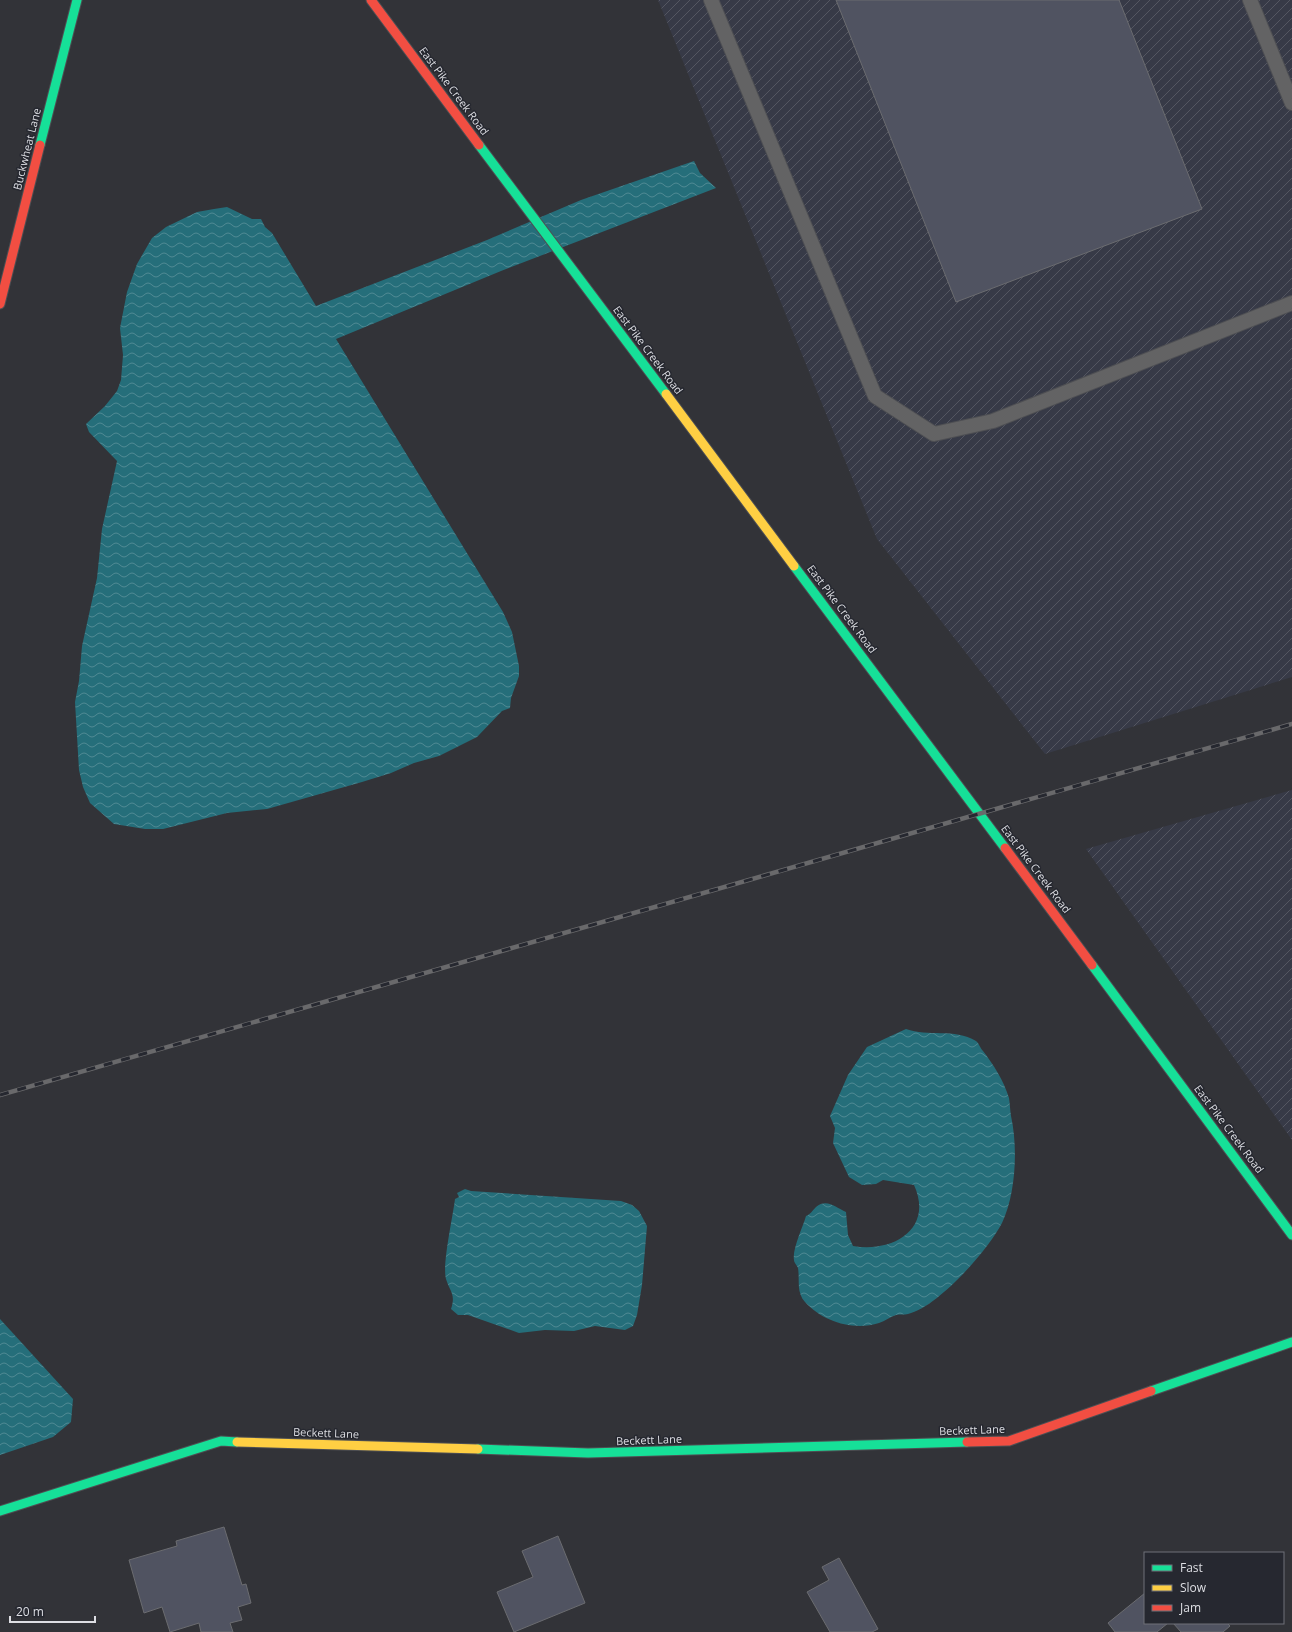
<svg xmlns="http://www.w3.org/2000/svg" width="1292" height="1632" font-family="'Open Sans',sans-serif">
	<style>
		.industrial { fill: url(#industrial-furrows) }
		.water { fill: url(#water-waves) }
		.building { fill: #505361; stroke: #6b6c70 }
		.lines { fill: none; stroke-linecap: round; stroke-linejoin: round }
		.lane-casing { stroke: #4e4f53; stroke-width: 16 }
		.fast-casing { stroke: #4e4f53; stroke-width: 11 }
		.slow-casing { stroke: #4e4f53; stroke-width: 11 }
		.jam-casing { stroke: #4e4f53; stroke-width: 11 }
		.lane { stroke: #636364; stroke-width: 14 }
		.fast { stroke: #16e098; stroke-width: 9 }
		.slow { stroke: #ffcf43; stroke-width: 9 }
		.jam { stroke: #f24e42; stroke-width: 9 }
		.rail-casing { stroke: #69696b; stroke-width: 4.5 }
		.rail { stroke: #262830; stroke-width: 3; stroke-dasharray: 9; stroke-linecap: butt }
		.labels { text-anchor: middle; stroke-width: 3; stroke-linejoin: round; paint-order: stroke }
		.street-label { font-size: 11px; fill: #dddee3; stroke: #262830 }
	</style>
	<defs>
		<pattern id="industrial-furrows" width="10" height="10" patternUnits="userSpaceOnUse"><rect width="10" height="10" fill="#373a47"/><path d="M-1 1l2-2M0 10L10 0M9 11l2-2" fill="none" stroke="#545661"/></pattern>
		<pattern id="water-waves" width="16" height="10" patternUnits="userSpaceOnUse"><rect width="16" height="10" fill="#256e7a"/><path d="M0 5q4-4 8 0t8 0" fill="none" stroke="#4f8993"/></pattern>
	</defs>
	<rect width="100%" height="100%" fill="#323338"/>
	<!-- industrial -->
	<g class="industrial">
		<path d="M658,0H1292V677L1045,754L877,539Z"/>
		<path d="M1292,790V1140L1086,849Z"/>
	</g>
	<!-- water -->
	<g class="water">
		<path d="M694,161L700,173L716,188L501,271L336,339L503,612L512,632L519,666V676L511,698L510,708L502,711L477,737L439,756L414,763L391,773L362,782L267,809L227,813L163,829H145L114,824L90,803L83,787L79,770L75,702L79,681L82,646L97,578L102,529L117,461L89,432L86,424L105,406L117,391L121,380L123,355L120,328L127,292L137,264L152,238L166,227L197,212L214,209L227,207L252,219H261L265,227L272,233L316,306L487,240L581,200Z"/>
		<path d="M906,1029C928,1037 954,1028 976,1041C979,1043 980,1048 983,1051C993,1064 1004,1081 1009,1098C1010,1104 1010,1110 1011,1116C1018,1147 1016,1194 1002,1223C988,1250 938,1307 908,1314C904,1315 900,1314 896,1315C890,1317 885,1321 879,1323C854,1331 823,1322 805,1302C796,1292 800,1280 798,1268C797,1265 794,1263 794,1260C792,1249 803,1227 806,1216C811,1214 812,1211 816,1207C827,1198 836,1208 846,1212L848,1235L853,1246C893,1253 934,1229 914,1185L883,1180L876,1184L862,1185L849,1177L833,1143L835,1128L830,1116L848,1075L867,1047Z"/>
		<path d="M465,1189L471,1191L621,1201L632,1205L639,1211L647,1226L642,1285L637,1315L633,1326L625,1330L595,1326L574,1331L545,1330L519,1333L468,1315H458L451,1309C456,1294 450,1292 446,1279C442,1265 453,1216 455,1199L459,1197L457,1193Z"/>
		<path d="M0,1319L73,1399L71,1422L53,1437L0,1455Z"/>
	</g>
	<!-- building -->
	<g class="building">
		<path d="M836,0H1119L1202,209L956,302Z"/>
		<path d="M224,1527L242,1585L246,1584L251,1603L238,1607L242,1620L230,1623L233,1632H201L199,1623L170,1632L162,1607L144,1613L129,1560L177,1546L176,1541Z"/>
		<path d="M558,1536L585,1603L514,1632L497,1592L533,1577L522,1551Z"/>
		<path d="M839,1558L878,1629L872,1632H830L807,1592L829,1580L822,1567Z"/>
		<path d="M1145,1593V1623H1168L1157,1632H1115L1108,1623Z"/>
		<path d="M1173,1623H1227L1230,1626L1223,1632H1181Z"/>
	</g>
	<g class="lines">
		<!-- lane casing -->
		<g class="lane-casing">
			<g id="lane">
				<path d="M711,0L875,396L934,434L993,421L1292,303"/>
				<path d="M1250,0L1292,103"/>
			</g>
		</g>
		<!-- fast casing -->
		<g class="fast-casing">
			<g id="fast">
				<path d="M40,145L77,0"/>
				<path d="M479,145L666,394"/>
				<path d="M794,566L1005,848"/>
				<path d="M1092,965L1292,1235"/>
				<path d="M1151,1391L1292,1342"/>
				<path d="M478,1449L588,1453L967,1442"/>
				<path d="M0,1511L221,1441L237,1442"/>
			</g>
		</g>
		<!-- slow casing -->
		<g class="slow-casing">
			<g id="slow">
				<path d="M666,394L794,566"/>
				<path d="M237,1442L478,1449"/>
			</g>
		</g>
		<!-- jam casing -->
		<g class="jam-casing">
			<g id="jam">
				<path d="M371,0L479,145"/>
				<path d="M0,304L40,145"/>
				<path d="M1005,848L1092,965"/>
				<path d="M967,1442L1009,1441L1151,1391"/>
			</g>
		</g>
		<!-- lane -->
		<use href="#lane" class="lane"/>
		<!-- fast -->
		<use href="#fast" class="fast"/>
		<!-- slow -->
		<use href="#slow" class="slow"/>
		<!-- jam -->
		<use href="#jam" class="jam"/>
		<!-- rail casing -->
		<g class="rail-casing">
			<path id="rail" d="M0,1095L1292,724"/>
		</g>
		<!-- rail -->
		<use href="#rail" class="rail"/>
	</g>
	<g class="labels">
		<!-- street labels -->
		<g class="street-label">
			<text transform="translate(454 91) rotate(53)" y="4">East Pike Creek Road</text>
			<text transform="translate(27 149) rotate(-76)" y="4">Buckwheat Lane</text>
			<text transform="translate(648 350) rotate(53)" y="4">East Pike Creek Road</text>
			<text transform="translate(842 609) rotate(53)" y="4">East Pike Creek Road</text>
			<text transform="translate(1036 869) rotate(53)" y="4">East Pike Creek Road</text>
			<text transform="translate(1229 1129) rotate(53)" y="4">East Pike Creek Road</text>
			<text transform="translate(972 1430) rotate(-2)" y="4">Beckett Lane</text>
			<text transform="translate(326 1433) rotate(2)" y="4">Beckett Lane</text>
			<text transform="translate(649 1440) rotate(-2)" y="4">Beckett Lane</text>
		</g>
	</g>
	<!-- legend -->
	<rect x="1144" y="1552" width="140" height="72" fill="#262830" stroke="#6f7178"/>
	<rect x="1152" y="1565" width="20" height="6" fill="#16e098" stroke="#6f7178"/>
	<text x="1180" y="1572" font-size="12" fill="#dddee3">Fast</text>
	<rect x="1152" y="1585" width="20" height="6" fill="#ffcf43" stroke="#6f7178"/>
	<text x="1180" y="1592" font-size="12" fill="#dddee3">Slow</text>
	<rect x="1152" y="1605" width="20" height="6" fill="#f24e42" stroke="#6f7178"/>
	<text x="1180" y="1612" font-size="12" fill="#dddee3">Jam</text>
	<!-- scale -->
	<path d="M10 1616v6h85v-6" fill="none" stroke="#dddee3" stroke-width="2"/>
	<text x="16" y="1616" font-size="12" fill="#dddee3" stroke="#262830" stroke-width="3" paint-order="stroke">20 m</text>
</svg>
